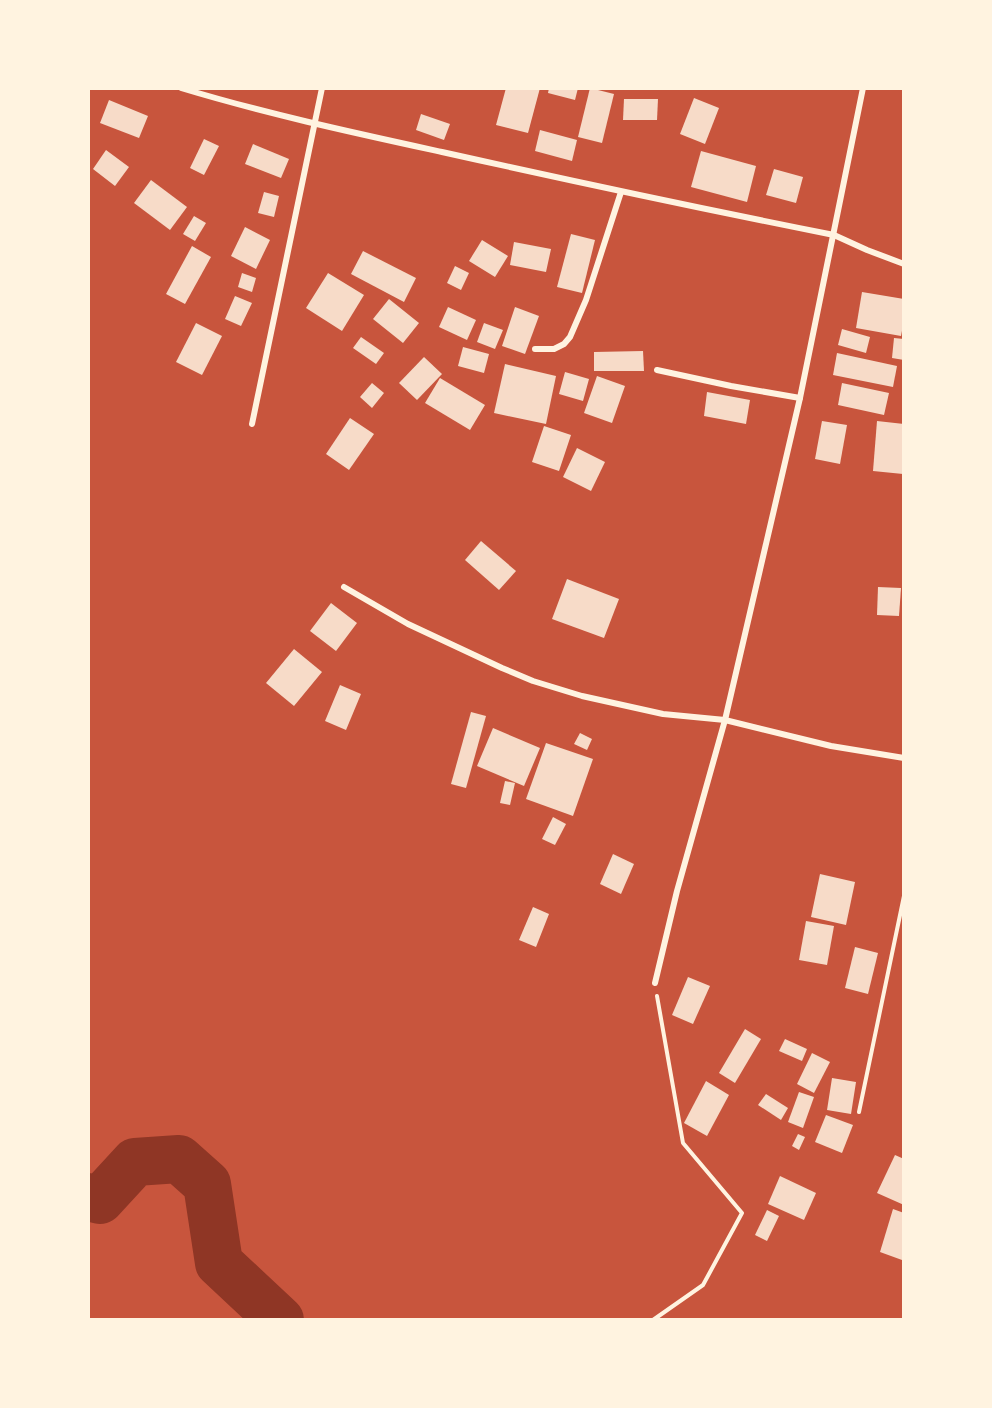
<svg xmlns="http://www.w3.org/2000/svg" width="992" height="1408" font-family="Lato,sans-serif">
	<style>
		.lines { fill: none; stroke-linecap: round; stroke-linejoin: round }
		.river { stroke: #8f3625; stroke-width: 48 }
		.building { fill: #f7dbc8 }
		.path { stroke: #fff3e0; stroke-width: 4 }
		.minor { stroke: #fff3e0; stroke-width: 6 }
	</style>
	<rect width="100%" height="100%" fill="#c8553d"/>
	<g class="lines">
		<!-- river -->
		<path class="river" d="M88,1197L100,1200L135,1162L179,1159L207,1184L219,1263L280,1320"/>
	</g>
	<!-- building -->
	<g class="building">
		<path d="M506,88H540L528,133L496,125Z"/>
		<path d="M549,88H578L575,100L548,93Z"/>
		<path d="M590,88L614,94L602,143L578,137Z"/>
		<path d="M694,98L719,108L705,144L680,134Z"/>
		<path d="M624,99H658L657,120H623Z"/>
		<path d="M109,100L148,116L139,138L100,123Z"/>
		<path d="M421,114L450,124L444,140L416,130Z"/>
		<path d="M540,130L577,140L572,161L535,151Z"/>
		<path d="M204,139L219,146L204,175L190,168Z"/>
		<path d="M253,144L289,159L281,178L245,164Z"/>
		<path d="M106,150L129,167L115,186L93,169Z"/>
		<path d="M701,151L756,166L747,202L691,187Z"/>
		<path d="M774,169L803,177L796,203L766,195Z"/>
		<path d="M151,180L187,207L170,230L134,203Z"/>
		<path d="M264,192L279,196L274,217L258,213Z"/>
		<path d="M194,216L206,223L195,241L183,234Z"/>
		<path d="M245,227L270,240L256,269L231,256Z"/>
		<path d="M571,234L595,240L582,293L557,287Z"/>
		<path d="M482,240L508,256L495,277L469,261Z"/>
		<path d="M514,242L551,249L546,272L510,265Z"/>
		<path d="M192,246L211,257L185,304L166,294Z"/>
		<path d="M363,251L416,278L404,302L351,274Z"/>
		<path d="M455,266L469,273L461,290L447,283Z"/>
		<path d="M242,273L256,278L252,292L238,287Z"/>
		<path d="M328,273L364,295L342,331L306,308Z"/>
		<path d="M862,292L904,299V320L901,336L856,328Z"/>
		<path d="M235,296L252,303L241,326L225,319Z"/>
		<path d="M389,299L419,323L403,343L373,319Z"/>
		<path d="M448,307L476,320L467,340L439,327Z"/>
		<path d="M515,307L539,316L525,354L502,346Z"/>
		<path d="M196,323L222,336L202,375L176,362Z"/>
		<path d="M484,323L503,330L495,349L477,342Z"/>
		<path d="M842,329L870,337L866,353L838,345Z"/>
		<path d="M361,337L384,353L376,364L353,348Z"/>
		<path d="M894,338L904,339V360L892,358Z"/>
		<path d="M463,347L489,354L484,373L458,366Z"/>
		<path d="M643,351L644,371H594V352Z"/>
		<path d="M837,353L897,366L893,387L833,375Z"/>
		<path d="M424,357L442,374L417,400L399,383Z"/>
		<path d="M505,364L556,376L546,424L494,413Z"/>
		<path d="M565,372L589,379L583,401L559,394Z"/>
		<path d="M597,376L625,386L612,423L584,413Z"/>
		<path d="M440,378L485,405L470,430L425,403Z"/>
		<path d="M372,383L384,393L372,408L360,397Z"/>
		<path d="M842,383L889,393L884,415L838,405Z"/>
		<path d="M707,392L750,400L746,424L704,416Z"/>
		<path d="M350,418L374,434L349,470L326,454Z"/>
		<path d="M822,421L847,425L840,464L815,459Z"/>
		<path d="M877,421L904,424L903,474L873,471Z"/>
		<path d="M544,426L571,435L559,471L532,462Z"/>
		<path d="M577,448L605,462L591,491L563,477Z"/>
		<path d="M481,541L516,571L499,590L465,560Z"/>
		<path d="M567,579L619,599L604,638L552,619Z"/>
		<path d="M878,587L901,588L899,616L877,615Z"/>
		<path d="M331,603L357,623L336,651L310,631Z"/>
		<path d="M294,649L322,672L294,706L266,683Z"/>
		<path d="M340,685L361,694L346,730L325,721Z"/>
		<path d="M471,712L486,716L466,788L451,784Z"/>
		<path d="M493,728L540,748L524,786L477,766Z"/>
		<path d="M580,733L592,739L587,750L574,744Z"/>
		<path d="M546,743L593,759L573,816L526,799Z"/>
		<path d="M505,781L515,783L510,805L500,803Z"/>
		<path d="M553,817L566,824L555,845L542,839Z"/>
		<path d="M613,854L634,864L621,894L600,884Z"/>
		<path d="M820,874L855,882L846,925L811,917Z"/>
		<path d="M533,907L549,914L536,947L519,940Z"/>
		<path d="M806,921L834,926L827,965L799,960Z"/>
		<path d="M855,947L878,953L868,994L845,988Z"/>
		<path d="M688,977L710,986L693,1024L672,1015Z"/>
		<path d="M745,1029L761,1039L735,1083L719,1073Z"/>
		<path d="M785,1039L807,1049L802,1061L779,1051Z"/>
		<path d="M812,1053L830,1062L814,1093L797,1084Z"/>
		<path d="M832,1078L856,1082L851,1114L827,1110Z"/>
		<path d="M706,1081L729,1095L707,1136L684,1123Z"/>
		<path d="M799,1092L814,1097L803,1128L788,1122Z"/>
		<path d="M766,1094L788,1108L781,1120L758,1105Z"/>
		<path d="M826,1115L853,1125L842,1153L815,1142Z"/>
		<path d="M798,1134L805,1137L799,1150L792,1146Z"/>
		<path d="M895,1155L904,1159V1205L877,1193Z"/>
		<path d="M780,1176L816,1193L804,1220L768,1204Z"/>
		<path d="M893,1209L904,1213V1253L902,1260L880,1252Z"/>
		<path d="M767,1210L779,1216L767,1241L755,1235Z"/>
	</g>
	<g class="lines">
		<!-- path -->
		<g class="path">
			<path d="M859,1112L904,896"/>
			<path d="M653,1320L703,1285L742,1213L683,1143L657,996"/>
		</g>
		<!-- minor -->
		<g class="minor">
			<path d="M181,88C267,114 355,133 442,152C572,181 703,209 834,235L867,250L904,264"/>
			<path d="M535,349H554L564,344L570,337L586,300L621,192"/>
			<path d="M657,370L731,386L800,398"/>
			<path d="M252,424L322,88"/>
			<path d="M344,587L408,624L502,668L533,681L582,696L663,714L725,720L831,746L904,758"/>
			<path d="M655,983L677,891L725,720L800,398L863,88"/>
		</g>
	</g>
	<!-- border -->
	<rect width="992" height="1408" fill="none" stroke="#fff3e0" stroke-width="180"/>
</svg>
